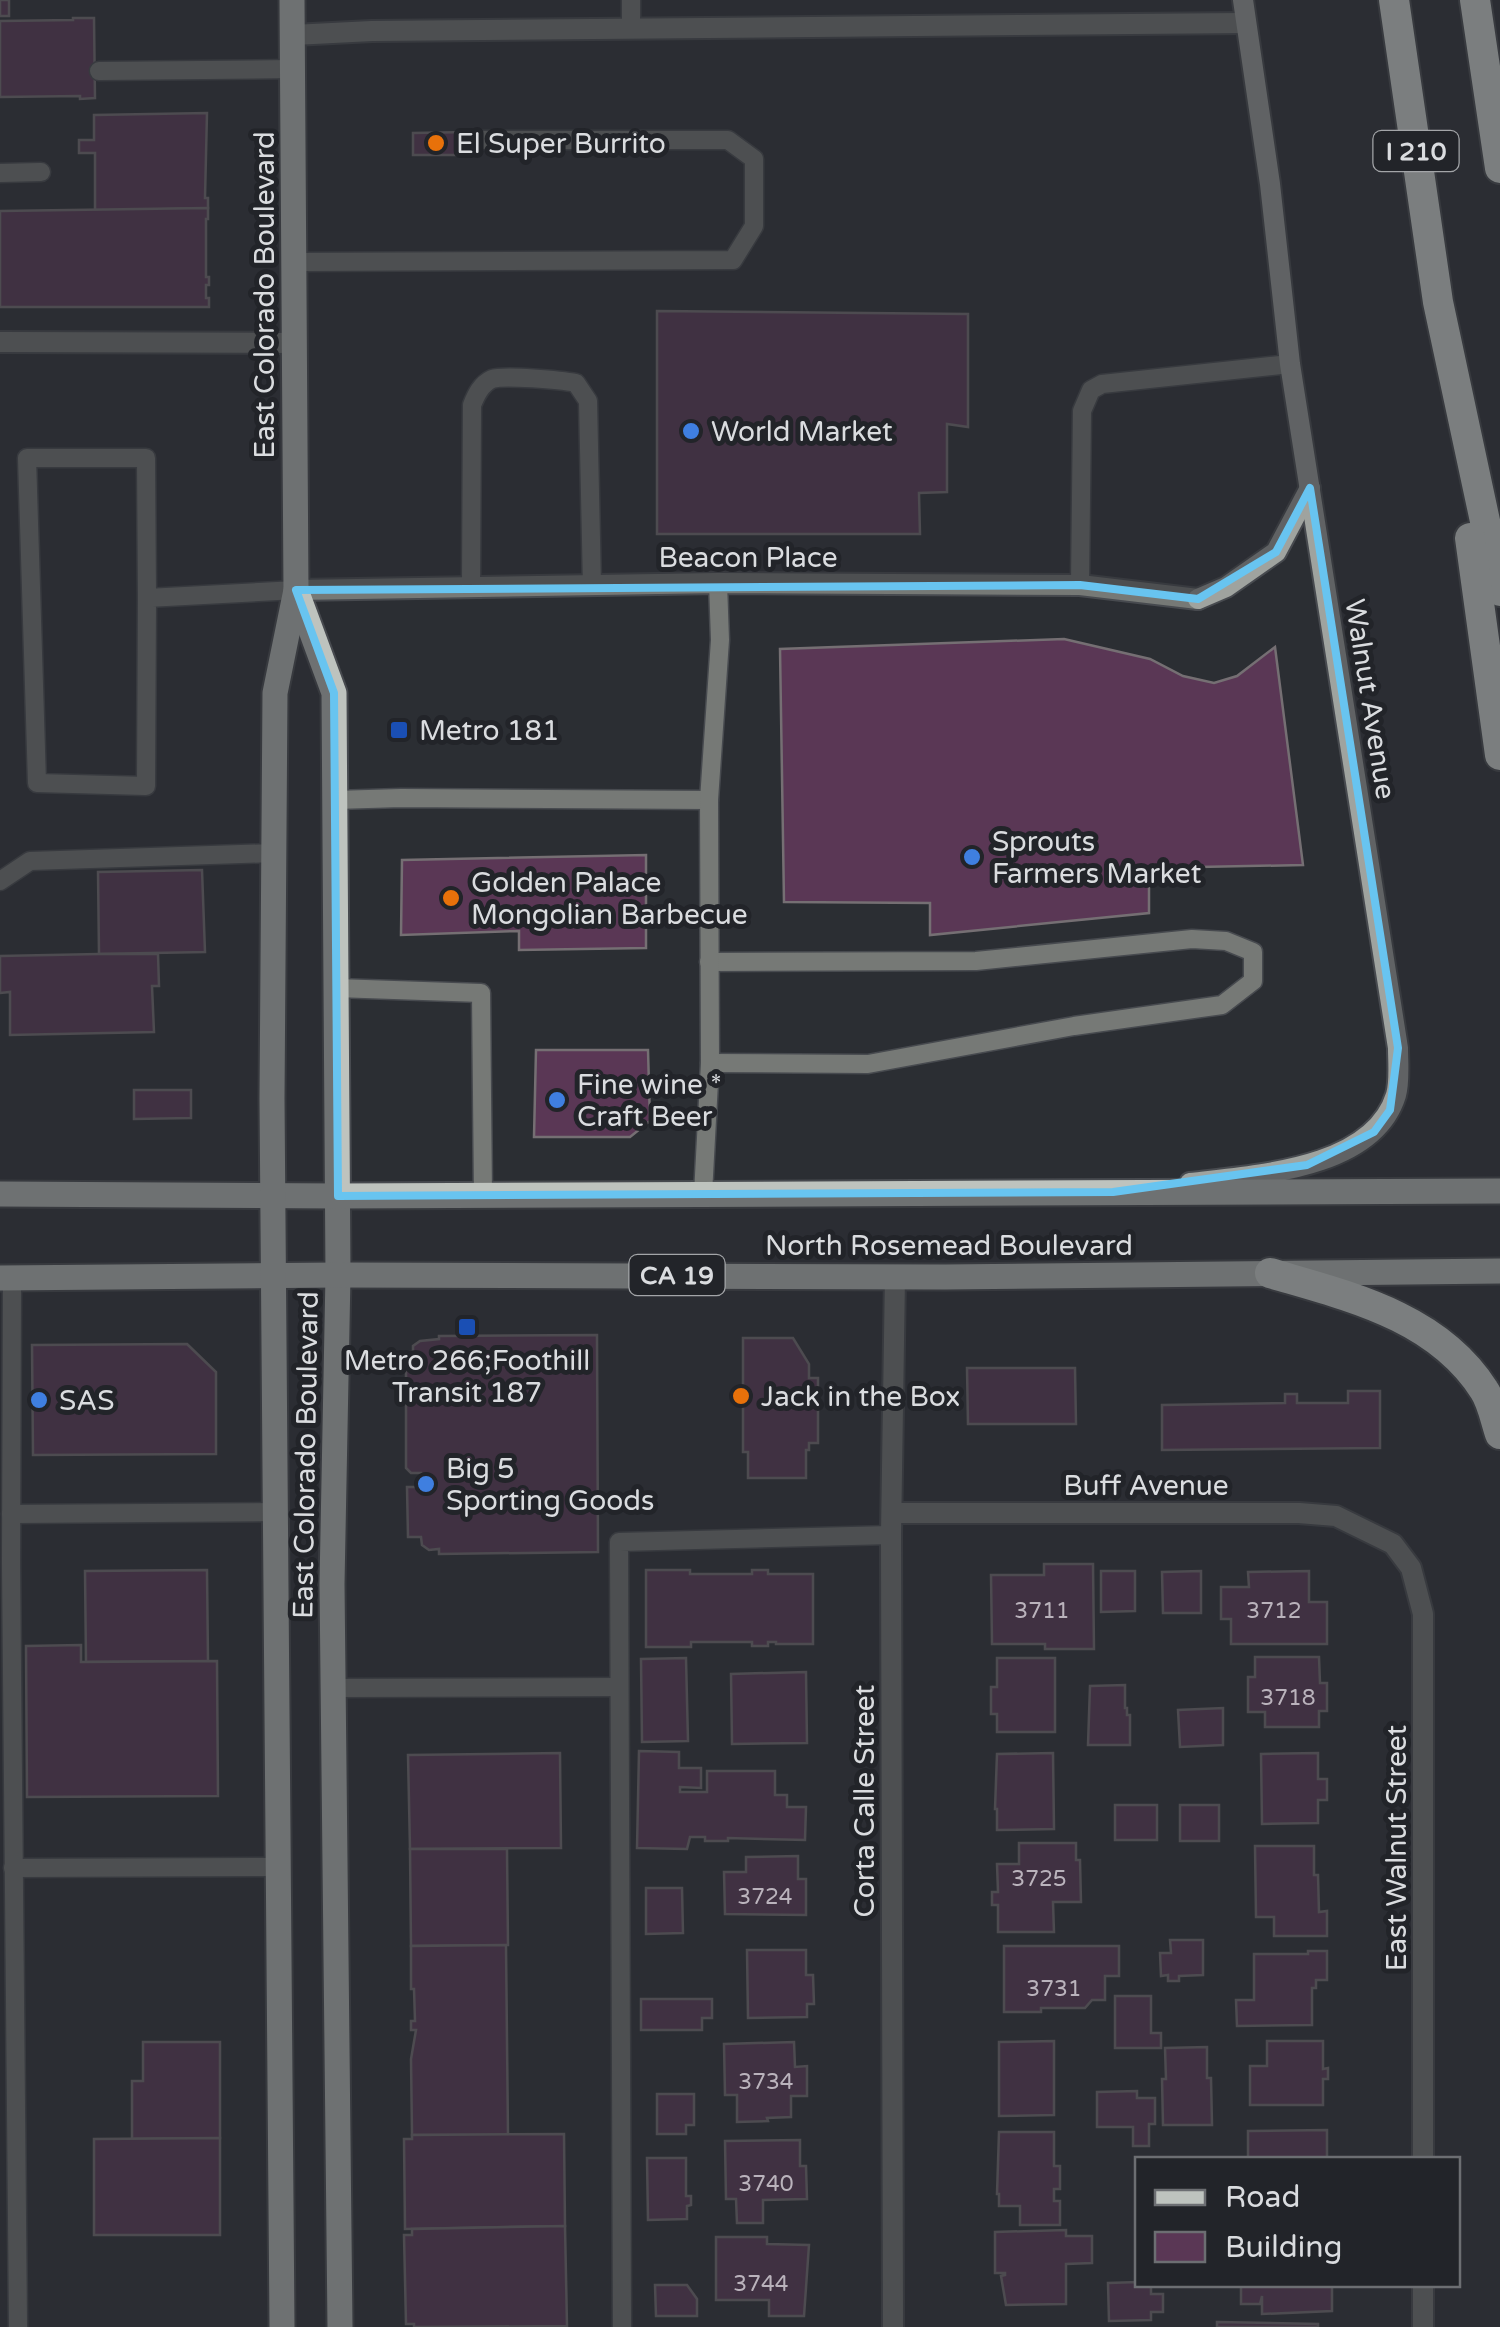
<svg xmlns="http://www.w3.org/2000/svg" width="1500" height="2327" font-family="'Varela Round',sans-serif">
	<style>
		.building { fill: #5a3755; stroke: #756f73; stroke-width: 2.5 }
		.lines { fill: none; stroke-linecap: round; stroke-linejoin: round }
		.lane-casing { stroke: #474a4f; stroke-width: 21 }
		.street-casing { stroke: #474a4f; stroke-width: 24 }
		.secondary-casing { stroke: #474a4f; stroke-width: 24 }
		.primary-casing { stroke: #474a4f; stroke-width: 29 }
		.highway-casing { stroke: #474a4f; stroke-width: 34 }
		.lane { stroke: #767976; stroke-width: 18 }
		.street { stroke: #767976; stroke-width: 20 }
		.secondary { stroke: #9fa39f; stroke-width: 20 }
		.primary { stroke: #bec3be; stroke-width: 25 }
		.highway { stroke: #dbe1db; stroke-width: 30 }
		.marked { fill: none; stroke: #68c4f0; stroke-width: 8; stroke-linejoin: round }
		.food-dot { fill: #e8710a; stroke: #222429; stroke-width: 4 }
		.shop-dot { fill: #3f7fe0; stroke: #222429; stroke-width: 4 }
		.transit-dot { fill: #1a4fb4; stroke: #222429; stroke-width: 4 }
		.labels { text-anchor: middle; stroke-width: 10; stroke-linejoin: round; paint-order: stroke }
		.number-label { font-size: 22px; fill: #bab3bc }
		.shield { fill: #222429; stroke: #a3a5a8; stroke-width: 2.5 }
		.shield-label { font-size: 25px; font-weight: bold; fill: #dadcdf }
		.poi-label { font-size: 28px; fill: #dadcdf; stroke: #222429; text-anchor: start }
		.street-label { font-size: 28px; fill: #dadcdf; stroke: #222429 }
	</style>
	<rect width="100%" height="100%" fill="#2b2e33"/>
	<!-- building -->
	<g class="building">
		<rect x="0" y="0" width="9" height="16"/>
		<path d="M73,18H94L95,98L80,99V96L0,97V21L73,20Z"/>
		<path d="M207,113L205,198H208V208L95,211V153H79V140H94V115Z"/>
		<path d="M467,132V155H413V133Z"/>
		<path d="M208,208V219H206V277H209V285H206V298H209V307H0V211Z"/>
		<path d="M657,311L968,314V427L947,424V492L919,493L920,534H657Z"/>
		<path d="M1064,639L1150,659L1183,676L1214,683L1237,676L1275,647L1303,865L1149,868V913L930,935V903L784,902L780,649Z"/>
		<path d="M646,855V948L519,950V931L401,935L402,860Z"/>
		<path d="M202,870L205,952L99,954L98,872Z"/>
		<path d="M99,954H158L159,986H152L154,1032L10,1035V992L0,993V956Z"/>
		<path d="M536,1050H648L650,1121L630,1137H534Z"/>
		<path d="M134,1090H191V1118L134,1119Z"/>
		<path d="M597,1335L598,1552L439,1554V1549L429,1550L422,1545L421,1537H408L407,1487H421V1473H411L406,1468V1361H413V1346L420,1341L439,1339V1336Z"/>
		<path d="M743,1338H793L809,1364V1378H818V1443H809V1450H806V1478H748V1452H743Z"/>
		<path d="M187,1344L216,1372V1454L33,1455L32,1345Z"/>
		<path d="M967,1368H1075L1076,1424H968Z"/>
		<path d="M1348,1391H1380V1448L1162,1450V1405L1285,1403V1394H1297V1403H1348Z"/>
		<path d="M1044,1564H1093L1094,1649H1045V1644H992L991,1575H1044Z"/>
		<path d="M207,1570L208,1661L86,1662L85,1571Z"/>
		<path d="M646,1570H690V1574H752V1570H768V1574H813V1644H776V1642H768V1646H752V1642H691V1647H646Z"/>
		<path d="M1101,1571H1135V1611L1101,1612Z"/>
		<path d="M1201,1571V1613H1163L1162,1572Z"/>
		<path d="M1309,1571V1602H1327V1644H1231V1619H1221V1587H1249L1248,1572Z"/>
		<path d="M81,1645V1662L217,1661L218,1796L27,1797L26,1646Z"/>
		<path d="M1255,1657H1319L1320,1683H1327V1711H1319V1727H1265V1712H1248V1677H1255Z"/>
		<path d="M686,1658L688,1741L642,1742L641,1659Z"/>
		<path d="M997,1658H1055V1732H997V1714H991V1687H997Z"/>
		<path d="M806,1672L807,1743L732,1744L731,1674Z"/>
		<path d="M1125,1685V1708H1127V1715H1130V1745H1088L1090,1686Z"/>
		<path d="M1223,1708V1745L1180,1747L1178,1710Z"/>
		<path d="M639,1751L679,1752V1768H701V1788L680,1787V1792H707V1771H775V1795H787V1807H806L805,1840L728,1838V1841H705V1837H690L687,1849L637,1848Z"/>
		<path d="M560,1753L561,1848L410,1849L408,1755Z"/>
		<path d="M1053,1753L1054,1829L997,1830V1809H995L997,1754Z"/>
		<path d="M1318,1753V1779H1327V1800H1318V1823L1262,1824L1261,1754Z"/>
		<rect x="1115" y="1805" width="42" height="35"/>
		<rect x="1180" y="1805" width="39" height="36"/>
		<path d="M1019,1843H1076V1860H1080L1081,1902H1053L1054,1932H998V1905H992V1892H998L997,1864H1019Z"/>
		<path d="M1255,1846H1314V1875H1318L1319,1912L1327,1911V1936H1274V1917H1256Z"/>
		<path d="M410,1849H507L508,1945L411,1946Z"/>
		<path d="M798,1856V1879H806V1915L725,1914L724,1872H746V1857Z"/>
		<path d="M646,1888H682L683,1933L646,1934Z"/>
		<path d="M1170,1940H1203V1975L1179,1976V1981H1168V1975L1161,1976L1160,1953H1171Z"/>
		<path d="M506,1945L508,2135H412L411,2059L416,2030H411V2021H415L414,1989H411V1946Z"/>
		<path d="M1004,1946H1119V1976H1105V2000H1092L1085,2008H1041V2012H1004Z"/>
		<path d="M747,1950H806V1975H813L814,2004H807V2017L748,2018Z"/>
		<path d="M1308,1951H1327V1980H1316V1988H1312V2025L1237,2026L1236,2000H1254V1954H1308Z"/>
		<path d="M1115,1996H1151V2033H1161V2048H1115Z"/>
		<path d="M641,1999H712V2018H702V2030H641Z"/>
		<path d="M1054,2041V2115L999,2116V2042Z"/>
		<path d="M1267,2041H1323V2069L1328,2068V2079H1323V2105H1250V2066H1267Z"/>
		<path d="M143,2042H220V2138L132,2139V2081H143Z"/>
		<path d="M794,2042L795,2067L807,2066V2096H791V2117L767,2118L768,2121L737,2122V2095H725L724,2044Z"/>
		<path d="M1207,2047V2078H1211L1212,2125H1163L1162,2079H1166L1165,2048Z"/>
		<path d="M1137,2091V2098H1155V2124H1149V2146H1133V2127H1097V2092Z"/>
		<path d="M657,2094H694V2125H686V2134H657Z"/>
		<path d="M1327,2130V2160L1248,2159V2131Z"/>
		<path d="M999,2132H1054V2166H1060V2189H1054V2201H1060V2225H1020V2206H999V2194H997Z"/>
		<path d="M564,2134L565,2226L405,2229L404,2139H412V2135Z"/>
		<path d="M220,2138V2235H94V2139Z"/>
		<path d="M800,2140V2166H806L807,2199L763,2200V2223H737L736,2199H726L725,2141Z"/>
		<path d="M647,2158H686V2196H691V2205L687,2206V2219L648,2220Z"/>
		<path d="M565,2226L567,2326L414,2327V2324H406L404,2235H412V2229Z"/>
		<path d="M1066,2230V2236H1092V2263L1066,2264V2304L1006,2305L1001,2276L1005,2275V2273H995V2232Z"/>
		<path d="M716,2237H767V2244L809,2245L804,2316H769V2300H716Z"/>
		<path d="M1138,2282V2284H1151V2294H1163V2312H1151V2320L1109,2321L1108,2283Z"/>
		<path d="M1241,2284H1332V2311L1262,2314V2296L1260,2304H1241Z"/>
		<path d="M655,2285H687L697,2299V2316H656Z"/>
		<path d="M1217,2322L1318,2324V2327H1217Z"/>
	</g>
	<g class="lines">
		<!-- lane casing -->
		<g class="lane-casing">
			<g id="lane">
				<path d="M631,0V28"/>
				<path d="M99,71L293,69"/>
				<path d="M0,173L41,172"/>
				<path d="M295,262L733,260L754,226V159L728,140H477"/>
				<path d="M1080,585L1082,411L1091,390L1102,384L1290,364"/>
				<path d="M471,586L472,405C476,395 481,384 492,379C504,375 561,380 576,383L588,401L592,586"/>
				<path d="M147,598L146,458H27L37,783L146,786L147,598L296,590"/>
				<path d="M335,800L401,798L709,800"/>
				<path d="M0,881L30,861L274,853"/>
				<path d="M709,962L976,961L1192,939L1226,941L1253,952V981L1222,1005L1074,1026L868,1064L710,1063"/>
				<path d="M336,988L481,993L483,1195"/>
				<path d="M703,1194L710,1063L709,800L720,640L718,583"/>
				<path d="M12,1278L11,1563L18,2327"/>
				<path d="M11,1514L276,1512"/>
				<path d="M333,1688L619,1687"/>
				<path d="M13,1868L279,1867"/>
				<path d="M622,2327L619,1542L891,1535"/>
			</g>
		</g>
		<!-- street casing -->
		<g class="street-casing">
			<g id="street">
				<path d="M293,35L372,31L1246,23"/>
				<path d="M0,342L294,343"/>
				<path d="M296,590L718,583L1080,585L1198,599"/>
				<path d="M893,1513H1299L1336,1516L1393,1544L1411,1568L1423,1614V2160"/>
				<path d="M1423,2284V2327"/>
				<path d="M893,2327L891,1535L895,1275"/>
			</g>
		</g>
		<!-- secondary casing -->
		<g class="secondary-casing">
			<g id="secondary">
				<path d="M1198,599L1226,587L1276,552L1310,488"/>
				<path d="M1190,1183C1254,1175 1373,1170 1396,1095C1400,1081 1398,1062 1398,1048L1290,364L1270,184L1243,0"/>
			</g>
		</g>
		<!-- primary casing -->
		<g class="primary-casing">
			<g id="primary">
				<path d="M296,590L334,693L338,1275L332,1584L340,2327"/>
				<path d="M0,1194L338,1196L1500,1191"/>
				<path d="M0,1278L338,1275L945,1277L1500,1271"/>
				<path d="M282,2327L272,1099L275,693L296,590L292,0"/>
			</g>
		</g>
		<!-- highway casing -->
		<g class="highway-casing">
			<g id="highway">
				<path d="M1394,0L1438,302L1500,591"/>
				<path d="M1475,0L1500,168"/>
				<path d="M1470,538L1500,755"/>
				<path d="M1270,1273C1348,1296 1437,1316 1484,1390C1492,1402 1495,1419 1500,1434"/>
			</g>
		</g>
		<!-- lane -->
		<use href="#lane" class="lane"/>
		<!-- street -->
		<use href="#street" class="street"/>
		<!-- secondary -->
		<use href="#secondary" class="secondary"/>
		<!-- primary -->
		<use href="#primary" class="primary"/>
		<!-- highway -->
		<use href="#highway" class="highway"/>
	</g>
	<!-- marked area -->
	<path d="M0 0H1500V2327H0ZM1310,488L1398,1048L1390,1110L1374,1132L1307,1165L1113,1192L338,1196L334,693L296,590L1080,585L1198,599L1276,552Z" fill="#2b2e33" fill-opacity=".55" fill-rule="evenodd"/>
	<path class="marked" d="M1310,488L1398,1048L1390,1110L1374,1132L1307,1165L1113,1192L338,1196L334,693L296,590L1080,585L1198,599L1276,552Z"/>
	<!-- markers -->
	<g class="food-dot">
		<circle cx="436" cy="143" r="10"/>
		<circle cx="451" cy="898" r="10"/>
		<circle cx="741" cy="1396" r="10"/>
	</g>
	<g class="shop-dot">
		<circle cx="691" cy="431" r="10"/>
		<circle cx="972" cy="857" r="10"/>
		<circle cx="557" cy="1100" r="10"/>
		<circle cx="39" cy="1400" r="10"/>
		<circle cx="426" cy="1484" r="10"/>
	</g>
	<g class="transit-dot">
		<rect x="389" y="720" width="20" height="20" rx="5"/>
		<rect x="457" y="1317" width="20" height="20" rx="5"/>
	</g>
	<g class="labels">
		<!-- number labels -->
		<g class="number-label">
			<text x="1042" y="1618">3711</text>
			<text x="1274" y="1618">3712</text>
			<text x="1288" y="1705">3718</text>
			<text x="1039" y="1886">3725</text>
			<text x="765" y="1904">3724</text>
			<text x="1054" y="1996">3731</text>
			<text x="766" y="2089">3734</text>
			<text x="766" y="2191">3740</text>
			<text x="761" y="2291">3744</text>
		</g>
		<!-- shield labels -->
		<g class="shield">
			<rect x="1373.5" y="131" width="85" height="40" rx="8"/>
			<rect x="629.5" y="1255" width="95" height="40" rx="8"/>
		</g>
		<g class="shield-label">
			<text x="1416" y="160">I 210</text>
			<text x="677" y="1284">CA 19</text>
		</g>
		<!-- poi labels -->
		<g class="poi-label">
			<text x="456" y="153">El Super Burrito</text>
			<text x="711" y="441">World Market</text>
			<text x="419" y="740">Metro 181</text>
			<text x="992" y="851">Sprouts<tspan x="992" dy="32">Farmers Market</tspan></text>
			<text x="471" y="892">Golden Palace<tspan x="471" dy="32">Mongolian Barbecue</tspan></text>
			<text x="577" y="1094">Fine wine *<tspan x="577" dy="32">Craft Beer</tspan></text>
			<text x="467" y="1370" text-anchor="middle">Metro 266;Foothill<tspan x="467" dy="32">Transit 187</tspan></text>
			<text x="761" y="1406">Jack in the Box</text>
			<text x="59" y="1410">SAS</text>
			<text x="446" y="1478">Big 5<tspan x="446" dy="32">Sporting Goods</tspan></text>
		</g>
		<!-- street labels -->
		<g class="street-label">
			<text transform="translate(264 295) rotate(-90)" y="10">East Colorado Boulevard</text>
			<text x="748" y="567">Beacon Place</text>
			<text transform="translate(1371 699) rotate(81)" y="10">Walnut Avenue</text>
			<text x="949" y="1255">North Rosemead Boulevard</text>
			<text transform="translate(305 1455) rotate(-89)" y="10">East Colorado Boulevard</text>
			<text x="1146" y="1495">Buff Avenue</text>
			<text transform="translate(864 1801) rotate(-90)" y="10">Corta Calle Street</text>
			<text transform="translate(1396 1848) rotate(-90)" y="10">East Walnut Street</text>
		</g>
	</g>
	<!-- legend -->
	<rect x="1135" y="2157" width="325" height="130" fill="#222429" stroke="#6c6e72" stroke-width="2.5"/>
	<rect x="1155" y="2190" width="50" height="15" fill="#bec3be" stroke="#6c6e72" stroke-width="2.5"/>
	<text x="1225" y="2207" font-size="30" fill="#dadcdf">Road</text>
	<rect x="1155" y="2232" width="50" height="30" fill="#5a3755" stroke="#6c6e72" stroke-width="2.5"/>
	<text x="1225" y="2257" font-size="30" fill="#dadcdf">Building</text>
</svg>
